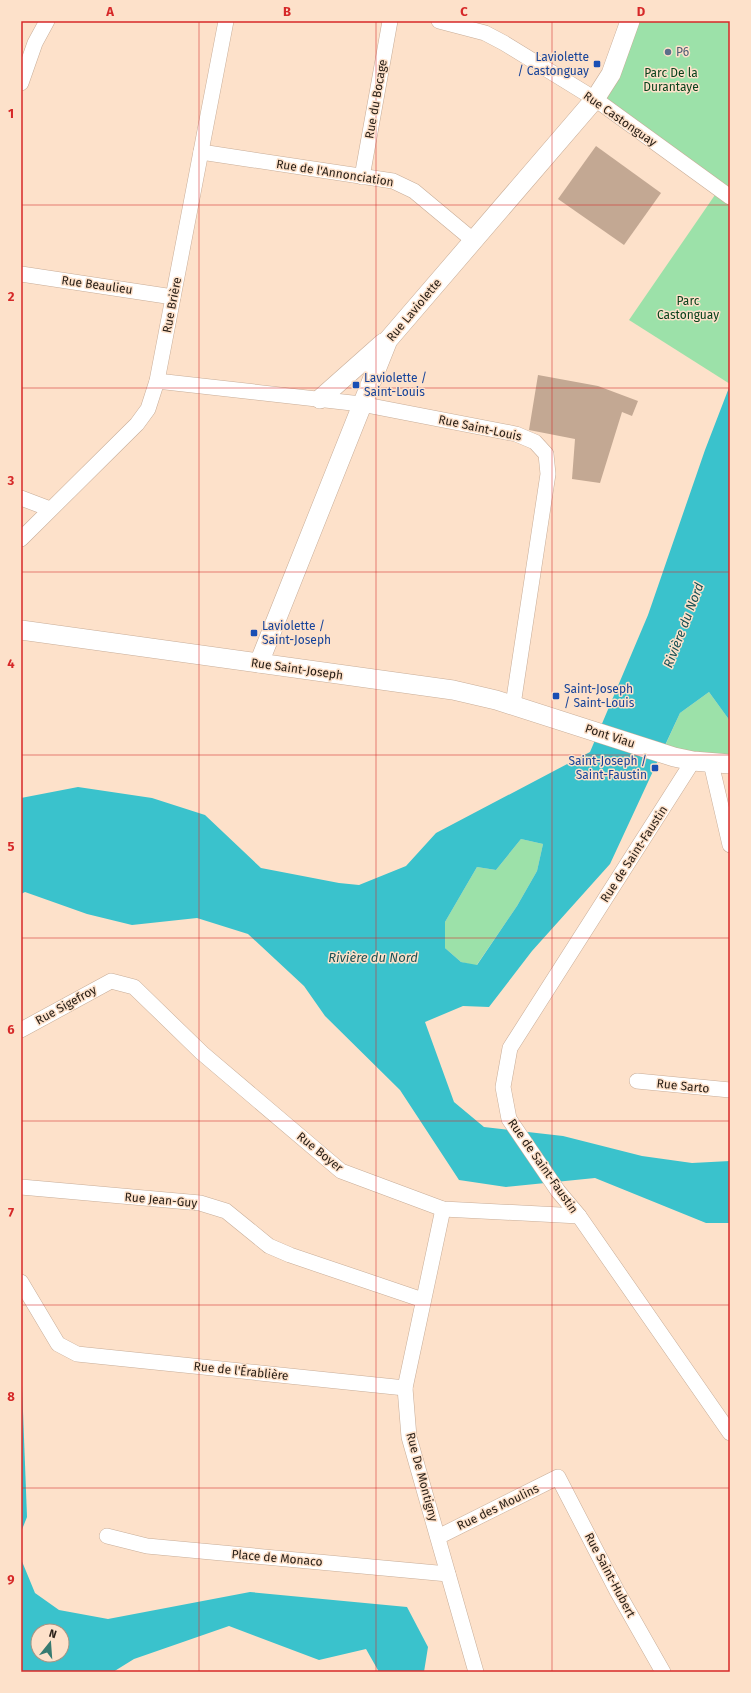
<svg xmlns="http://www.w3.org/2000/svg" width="751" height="1693" font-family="'Fira Sans',sans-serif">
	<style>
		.green { fill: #9ce1a9 }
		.water { fill: #3ac2cc; fill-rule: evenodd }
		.building { fill: #c3a893 }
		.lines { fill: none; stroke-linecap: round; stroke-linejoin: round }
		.minor-casing { stroke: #c8ad98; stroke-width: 16 }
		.tertiary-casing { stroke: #c8ad98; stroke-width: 20 }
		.minor { stroke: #fff; stroke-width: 15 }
		.tertiary { stroke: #fff; stroke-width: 19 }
		.grid { fill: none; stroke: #d62828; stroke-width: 1; stroke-opacity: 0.55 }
		.service-dot { fill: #5c6f8a; stroke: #fde1ca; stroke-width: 1.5 }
		.transit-dot { fill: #1a4fb4; stroke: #fde1ca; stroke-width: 1.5 }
		.labels { text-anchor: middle; stroke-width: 3; stroke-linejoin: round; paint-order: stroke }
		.service-label { font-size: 12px; fill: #4e5e75; stroke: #fde1ca; text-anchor: start }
		.transit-label { font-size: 12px; fill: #164399; stroke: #fde1ca; text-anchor: start }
		.park-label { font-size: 12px; fill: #09421c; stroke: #fde1ca }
		.street-label { font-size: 12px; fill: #2a2018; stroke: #fde1ca }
		.water-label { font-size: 13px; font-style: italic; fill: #195155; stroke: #fde1ca }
		.neatline { fill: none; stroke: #d62828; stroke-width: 1.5 }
		.grid-label { font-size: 13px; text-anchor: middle; font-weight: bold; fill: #d62828 }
	</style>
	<rect width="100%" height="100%" fill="#fde1ca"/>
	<!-- green -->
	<g class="green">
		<path d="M630,21H730V196L595,99Z"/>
		<path d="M717,192L730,202V384L629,320Z"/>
		<path d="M709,692L730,721V759L664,748L680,713Z"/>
		<path d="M521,839L543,844L537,871L517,906L476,966L461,962L445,948V922L477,867L496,870Z"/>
	</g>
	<!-- water -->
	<g class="water">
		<path d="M730,385V721L709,692L680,713L610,864L532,951L489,1007L463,1006L425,1022L454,1102L484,1127L563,1136L642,1156L692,1163L730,1161V1223H706L595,1178L506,1187L459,1180L400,1090L325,1016L304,986L248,934L197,918L132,925L87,914L25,892L21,894V798L78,787L152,798L205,815L261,868L339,883L359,885L406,866L436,833L590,752L648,615L705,450ZM521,839L543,844L537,871L517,906L477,965L461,962L445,948V922L477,867L496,870Z"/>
		<path d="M21,1359L27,1517L21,1532Z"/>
		<path d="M21,1559L35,1593L59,1610L108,1619L250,1592L407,1607L428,1647L424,1672H379L366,1649L319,1660L229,1626L134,1659L113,1672H21ZM38,1631H62V1655H38Z"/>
	</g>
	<!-- building -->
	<g class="building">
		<path d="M596,146L661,193L624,245L558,199Z"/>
		<path d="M538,375L598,386L638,401L632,416L622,412L600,483L572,479L575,439L529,430Z"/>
	</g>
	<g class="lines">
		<!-- minor casing -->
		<g class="minor-casing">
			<g id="minor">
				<path d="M439,21L485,33L504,43L595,99L730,197"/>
				<path d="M21,83L35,43L47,21"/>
				<path d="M201,152L393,181L414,191L474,241"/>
				<path d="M362,177L390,21"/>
				<path d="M21,274L173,297"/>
				<path d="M157,381L361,404L516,434L535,442L546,454L548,474L513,705"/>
				<path d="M21,498L50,509"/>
				<path d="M21,539L137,424L148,409L157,381L226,21"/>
				<path d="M693,761L510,1048L503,1087L509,1119L558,1191L579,1216L730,1433"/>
				<path d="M711,763L730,845"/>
				<path d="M21,1030L111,981L134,987L202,1053L341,1171L443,1209L579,1216"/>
				<path d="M637,1081L730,1090"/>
				<path d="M21,1187L200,1203L226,1211L269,1246L290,1255L423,1300"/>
				<path d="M443,1209L405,1388L409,1437L476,1672"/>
				<path d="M21,1282L58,1344L77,1354L405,1388"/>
				<path d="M107,1536L147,1546L448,1574"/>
				<path d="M438,1537L558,1477L617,1591L663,1672"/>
			</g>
		</g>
		<!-- tertiary casing -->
		<g class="tertiary-casing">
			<g id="tertiary">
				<path d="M320,399L383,343"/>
				<path d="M21,630L453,690L496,700L674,757L693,761L730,764"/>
				<path d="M259,663L388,340L595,99L611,74L630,21"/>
			</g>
		</g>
		<!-- minor -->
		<use href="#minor" class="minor"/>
		<!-- tertiary -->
		<use href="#tertiary" class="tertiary"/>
	</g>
	<!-- grid -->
	<path class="grid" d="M199,21V1672M376,21V1672M552,21V1672M21,205H730M21,388H730M21,572H730M21,755H730M21,938H730M21,1121H730M21,1305H730M21,1488H730"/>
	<!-- markers -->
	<circle class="service-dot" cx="668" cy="52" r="4"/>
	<g class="transit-dot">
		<rect x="593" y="60" width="8" height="8" rx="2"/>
		<rect x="352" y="381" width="8" height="8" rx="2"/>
		<rect x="250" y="629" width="8" height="8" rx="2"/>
		<rect x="552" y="692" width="8" height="8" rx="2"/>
		<rect x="651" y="764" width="8" height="8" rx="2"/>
	</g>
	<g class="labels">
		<!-- service labels -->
		<g class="service-label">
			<text x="676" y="56">P6</text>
		</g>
		<!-- transit labels -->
		<g class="transit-label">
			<text x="589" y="61" text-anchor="end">Laviolette<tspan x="589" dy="14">/ Castonguay</tspan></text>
			<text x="364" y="382">Laviolette /<tspan x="364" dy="14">Saint-Louis</tspan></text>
			<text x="262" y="630">Laviolette /<tspan x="262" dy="14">Saint-Joseph</tspan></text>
			<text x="564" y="693">Saint-Joseph<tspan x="564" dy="14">/ Saint-Louis</tspan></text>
			<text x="647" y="765" text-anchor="end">Saint-Joseph /<tspan x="647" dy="14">Saint-Faustin</tspan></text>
		</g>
		<!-- park labels -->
		<g class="park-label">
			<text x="671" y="77">Parc De la<tspan x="671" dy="14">Durantaye</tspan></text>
			<text x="688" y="305">Parc<tspan x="688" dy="14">Castonguay</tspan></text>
		</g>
		<!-- street labels -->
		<g class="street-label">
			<text transform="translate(376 99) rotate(-80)" y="4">Rue du Bocage</text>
			<text transform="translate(620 119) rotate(35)" y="4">Rue Castonguay</text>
			<text transform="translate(335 173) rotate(9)" y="4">Rue de l'Annonciation</text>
			<text transform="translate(97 285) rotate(8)" y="4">Rue Beaulieu</text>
			<text transform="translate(172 305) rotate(-79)" y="4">Rue Brière</text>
			<text transform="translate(414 310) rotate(-50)" y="4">Rue Laviolette</text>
			<text transform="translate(480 428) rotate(12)" y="4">Rue Saint-Louis</text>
			<text transform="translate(297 669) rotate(8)" y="4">Rue Saint-Joseph</text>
			<text transform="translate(610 736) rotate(18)" y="4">Pont Viau</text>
			<text transform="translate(634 854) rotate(-57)" y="4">Rue de Saint-Faustin</text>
			<text transform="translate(66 1005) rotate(-29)" y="4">Rue Sigefroy</text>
			<text transform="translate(683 1086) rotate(6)" y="4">Rue Sarto</text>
			<text transform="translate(320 1152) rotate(39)" y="4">Rue Boyer</text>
			<text transform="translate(543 1166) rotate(55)" y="4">Rue de Saint-Faustin</text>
			<text transform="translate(161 1200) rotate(5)" y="4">Rue Jean-Guy</text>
			<text transform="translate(241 1371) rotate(6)" y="4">Rue de l'Érablière</text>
			<text transform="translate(422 1477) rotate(75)" y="4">Rue De Montigny</text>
			<text transform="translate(498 1507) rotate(-26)" y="4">Rue des Moulins</text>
			<text transform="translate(277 1558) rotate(5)" y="4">Place de Monaco</text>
			<text transform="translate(610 1575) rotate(62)" y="4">Rue Saint-Hubert</text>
		</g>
		<!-- water labels -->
		<g class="water-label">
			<text transform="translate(683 625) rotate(-69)" y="5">Rivière du Nord</text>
			<text x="373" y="962">Rivière du Nord</text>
		</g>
	</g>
	<!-- border -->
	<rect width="751" height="1693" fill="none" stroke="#fde1ca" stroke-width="44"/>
	<!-- north arrow -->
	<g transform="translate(50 1643) rotate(17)"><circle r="19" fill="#fde1ca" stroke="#a99483"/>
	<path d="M0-3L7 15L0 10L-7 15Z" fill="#367b71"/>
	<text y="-6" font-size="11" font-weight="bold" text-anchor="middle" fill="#2a2018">N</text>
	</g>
	<rect x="22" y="22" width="707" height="1649" class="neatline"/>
	<g class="grid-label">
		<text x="110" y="16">A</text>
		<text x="287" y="16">B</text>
		<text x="464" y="16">C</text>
		<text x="641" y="16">D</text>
		<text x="11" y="118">1</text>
		<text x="11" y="301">2</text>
		<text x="11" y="485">3</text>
		<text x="11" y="668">4</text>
		<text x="11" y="851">5</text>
		<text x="11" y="1034">6</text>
		<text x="11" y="1217">7</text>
		<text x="11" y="1401">8</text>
		<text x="11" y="1584">9</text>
	</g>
</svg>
